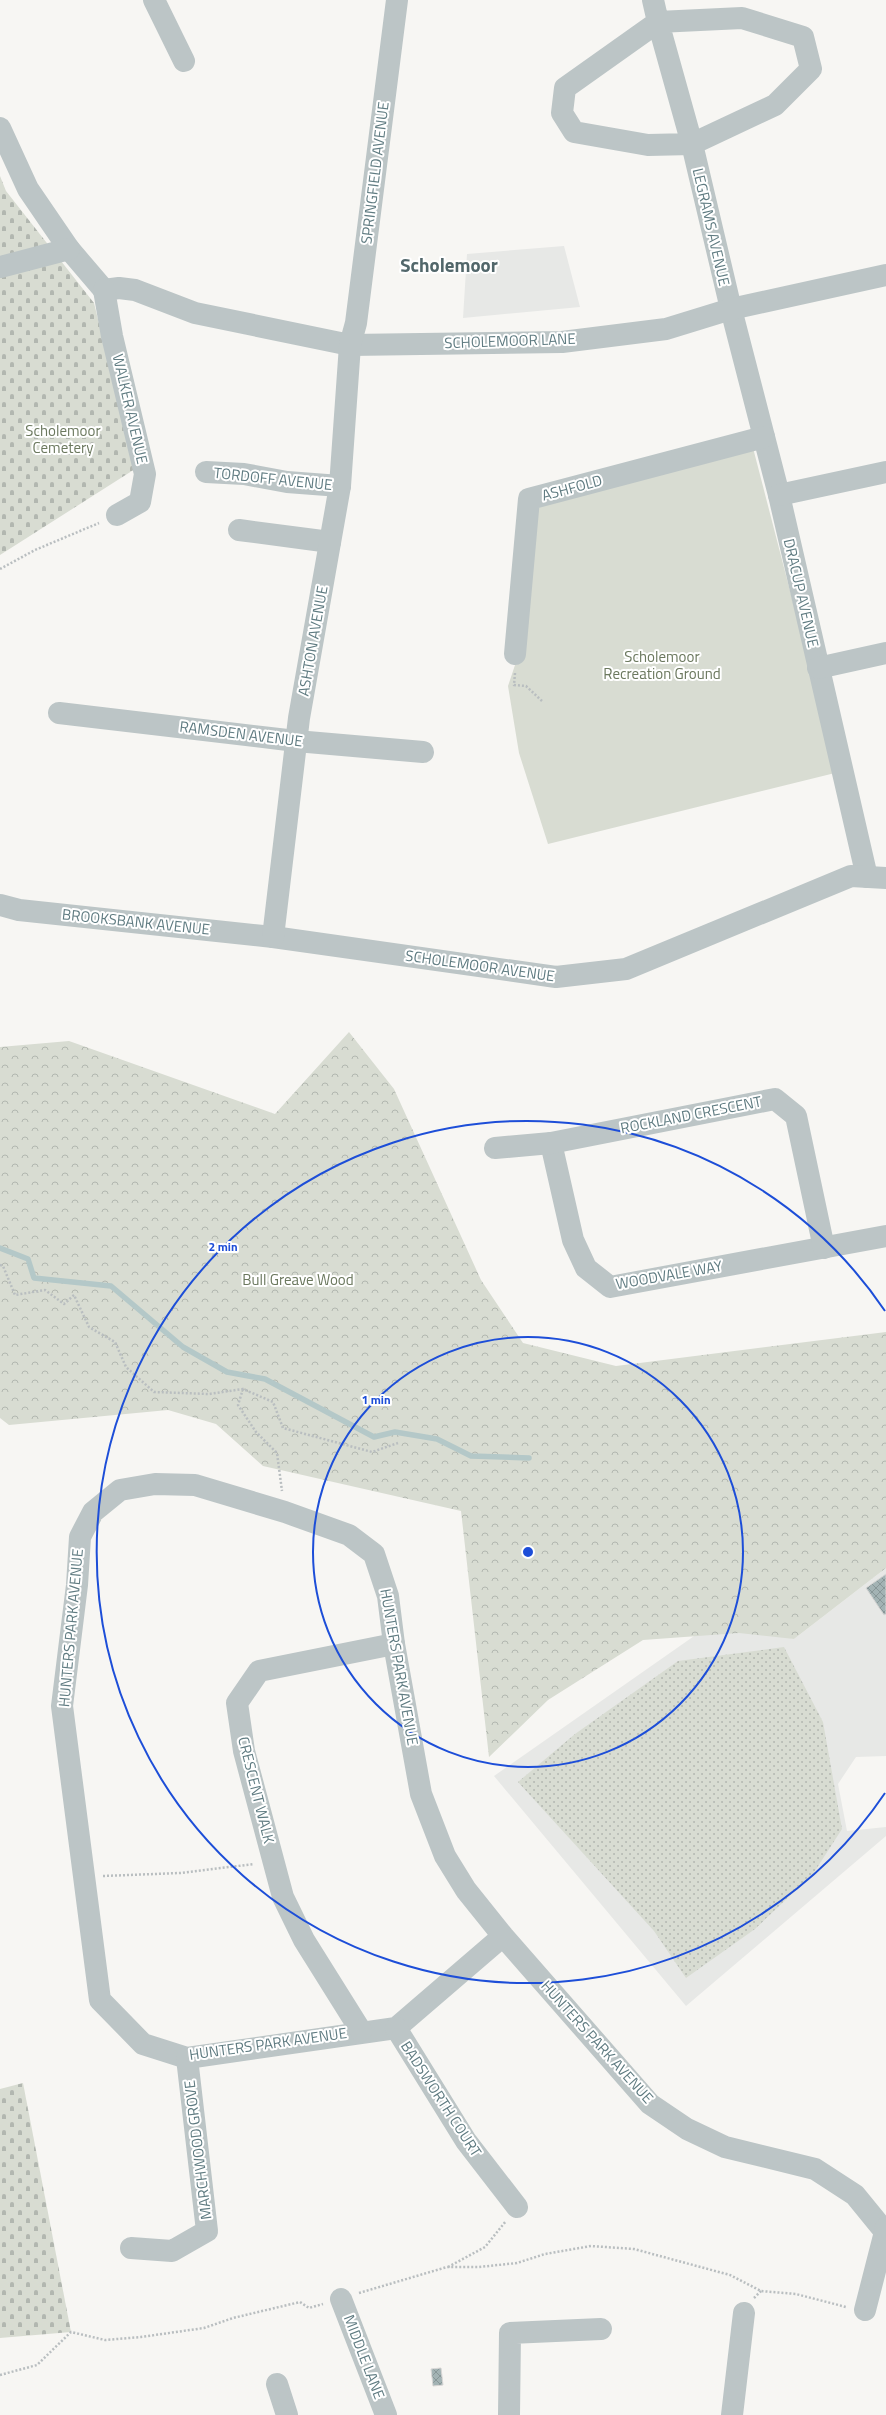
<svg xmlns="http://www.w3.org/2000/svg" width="886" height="2415" font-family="'Titillium Web',sans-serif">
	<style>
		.built { fill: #e7e8e6 }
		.grass { fill: url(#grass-dots) }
		.forest { fill: url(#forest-crowns) }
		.cemetery { fill: url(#cemetery-stones) }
		.park { fill: #d8dcd2 }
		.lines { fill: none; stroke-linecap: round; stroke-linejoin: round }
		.stream { stroke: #b4c8c8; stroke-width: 5.5 }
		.building { fill: url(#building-cross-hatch); stroke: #d8d7d6 }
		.path { stroke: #b9bec0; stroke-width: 2.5; stroke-dasharray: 2 2; stroke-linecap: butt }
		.minor { stroke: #bcc5c6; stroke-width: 22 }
		.ring { fill: none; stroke: #1d4ed8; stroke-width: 2 }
		.labels { text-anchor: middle; stroke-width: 4; stroke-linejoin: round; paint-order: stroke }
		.street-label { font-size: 15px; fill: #5f7b81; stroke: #fff }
		.park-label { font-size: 15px; fill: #6b785e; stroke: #fff }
		.district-label { font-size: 19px; font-weight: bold; fill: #52676b; stroke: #fff }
		.centre { fill: #1d4ed8; stroke: #fff; stroke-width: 2 }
		.ring-label { font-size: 12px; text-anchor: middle; font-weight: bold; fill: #1d4ed8; stroke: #fff; stroke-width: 4; stroke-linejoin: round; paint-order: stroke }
	</style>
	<defs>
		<pattern id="grass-dots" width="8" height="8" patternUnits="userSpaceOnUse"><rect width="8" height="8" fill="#d8dcd2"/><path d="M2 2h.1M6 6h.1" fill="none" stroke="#b2b7b0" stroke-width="1.8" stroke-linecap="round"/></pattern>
		<pattern id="forest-crowns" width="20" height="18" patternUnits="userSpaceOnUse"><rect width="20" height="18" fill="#d8dcd2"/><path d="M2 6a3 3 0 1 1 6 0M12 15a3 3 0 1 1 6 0" fill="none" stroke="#b2b7b0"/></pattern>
		<pattern id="cemetery-stones" width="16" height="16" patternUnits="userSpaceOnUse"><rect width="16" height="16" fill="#d8dcd2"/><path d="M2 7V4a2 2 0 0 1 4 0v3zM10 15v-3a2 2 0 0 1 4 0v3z" fill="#b2b7b0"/></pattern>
		<pattern id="building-cross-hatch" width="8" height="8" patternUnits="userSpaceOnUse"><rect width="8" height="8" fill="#a3b3b4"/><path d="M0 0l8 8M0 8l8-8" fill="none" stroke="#889798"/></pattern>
	</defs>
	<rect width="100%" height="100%" fill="#f7f6f3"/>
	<!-- built -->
	<g class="built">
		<path d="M564,246L580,307L463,318L467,254Z"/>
		<path d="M886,1568V1756L856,1757L838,1784L847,1831L886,1827V1836L686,2006L494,1776L717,1620L794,1639Z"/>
	</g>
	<!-- grass -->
	<path class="grass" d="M784,1647L823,1722L842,1829L813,1874L755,1929L686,1978L654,1931L518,1782L575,1734L678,1661Z"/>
	<!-- forest -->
	<path class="forest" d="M349,1032L394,1089L481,1280L523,1343L616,1366L886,1332V1568L794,1639L739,1633L643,1640L548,1700L489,1757L461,1511L263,1466L216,1424L168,1410L9,1425L0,1418V1047L69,1041L275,1114Z"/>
	<!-- cemetery -->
	<g class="cemetery">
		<path d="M0,176L6,191L94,303L135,469L0,555Z"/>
		<path d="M23,2083L71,2332L0,2338V2089Z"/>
	</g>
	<!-- park -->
	<path class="park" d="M752,444L810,668L835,773L548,844L519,753L508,686L518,656L534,501Z"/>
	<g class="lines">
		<!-- stream -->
		<path class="stream" d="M0,1248L28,1259L34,1278L111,1286L183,1347L227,1372L265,1379L374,1437L395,1432L437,1439L471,1456L529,1458"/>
	</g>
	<!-- building -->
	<g class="building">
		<path d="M886,1574V1614L884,1615L866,1588Z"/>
		<path d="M441,2368L443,2385L433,2386L431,2369Z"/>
	</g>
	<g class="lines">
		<!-- path -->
		<g class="path">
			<path d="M0,569L35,550L99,523"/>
			<path d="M515,673L514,685L526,686L542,701"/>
			<path d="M0,1265L3,1266L15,1295L45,1290L64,1304L74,1295L89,1327L115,1342L126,1367L154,1392L209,1394L243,1389L273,1402L283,1428L372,1452L398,1443"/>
			<path d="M243,1389L238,1405L256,1432L277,1453L282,1491"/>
			<path d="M103,1876L180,1873L254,1864"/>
			<path d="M448,2267L485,2247L506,2221"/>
			<path d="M359,2293L447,2267H479L517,2263L545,2254L591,2246L634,2249L730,2275L761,2291L796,2294L846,2307"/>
			<path d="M754,2298L761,2291"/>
			<path d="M0,2375L37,2365L71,2332L105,2340L141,2337L204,2328L233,2318L300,2302L309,2308L323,2304"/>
		</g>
		<!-- minor -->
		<g class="minor">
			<path d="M154,0L184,61"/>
			<path d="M653,0L658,22L565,88L562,113L574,132L648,145L692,144L775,105L811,69L803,37L742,18L658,22L692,144L731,309L779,495L867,877"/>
			<path d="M0,128L28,189L69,249L104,290"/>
			<path d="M0,267L69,249"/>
			<path d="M104,290L119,288L135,290L195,313L350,345L562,342L666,329L731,309L886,275"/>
			<path d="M104,290L112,336L145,474L140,502L117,515"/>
			<path d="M206,472L244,474L287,482L340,486"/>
			<path d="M779,495L886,472"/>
			<path d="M239,530L330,542"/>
			<path d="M515,654L529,499L764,437"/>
			<path d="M818,668L886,653"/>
			<path d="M59,713L296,741L423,752"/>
			<path d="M0,905L19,910L273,937L556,977L626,969L851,876L886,878"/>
			<path d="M273,937L299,718L340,486L350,345L356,323L397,0"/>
			<path d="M551,1143L573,1240L586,1268L610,1287L886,1236"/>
			<path d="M495,1148L551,1143L775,1099L796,1116L824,1248"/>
			<path d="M503,1936L396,2028L187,2058L143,2044L100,2000L62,1706L77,1585L80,1537L93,1512L120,1490L155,1484L195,1485L285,1512L349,1535L374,1554L388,1596L394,1644L421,1794L445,1856L466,1890L503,1936L650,2104L687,2129L725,2147L815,2169L855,2195L886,2233"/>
			<path d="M396,2028L466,2141L517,2207"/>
			<path d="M361,2031L304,1940L283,1897L244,1751L237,1703L259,1671L394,1644"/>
			<path d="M131,2248L172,2251L207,2231L187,2058"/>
			<path d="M341,2299L386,2415"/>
			<path d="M865,2310L886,2228"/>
			<path d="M277,2384L287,2415"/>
			<path d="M509,2415L510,2333L601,2329"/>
			<path d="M732,2415L744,2313"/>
		</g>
	</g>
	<!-- distance rings -->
	<g class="ring">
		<circle cx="528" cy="1552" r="215"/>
		<path d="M885 1793A431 431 0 1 1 885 1311"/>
	</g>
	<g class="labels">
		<!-- street labels -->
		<g class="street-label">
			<text transform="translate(375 173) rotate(-83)" y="5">SPRINGFIELD AVENUE</text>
			<text transform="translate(711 227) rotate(77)" y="5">LEGRAMS AVENUE</text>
			<text transform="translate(510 341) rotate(-2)" y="5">SCHOLEMOOR LANE</text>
			<text transform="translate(130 409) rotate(77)" y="5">WALKER AVENUE</text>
			<text transform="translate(273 479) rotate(6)" y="5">TORDOFF AVENUE</text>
			<text transform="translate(572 488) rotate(-15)" y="5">ASHFOLD</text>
			<text transform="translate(801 593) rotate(77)" y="5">DRACUP AVENUE</text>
			<text transform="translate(313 641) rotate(-80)" y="5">ASHTON AVENUE</text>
			<text transform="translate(241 734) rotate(7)" y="5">RAMSDEN AVENUE</text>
			<text transform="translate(136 922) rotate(6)" y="5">BROOKSBANK AVENUE</text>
			<text transform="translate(480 966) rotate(8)" y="5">SCHOLEMOOR AVENUE</text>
			<text transform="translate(691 1115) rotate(-11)" y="5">ROCKLAND CRESCENT</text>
			<text transform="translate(669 1275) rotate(-10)" y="5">WOODVALE WAY</text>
			<text transform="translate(71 1628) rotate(-85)" y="5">HUNTERS PARK AVENUE</text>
			<text transform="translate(399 1667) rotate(80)" y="5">HUNTERS PARK AVENUE</text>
			<text transform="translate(256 1790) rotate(76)" y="5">CRESCENT WALK</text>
			<text transform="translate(597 2042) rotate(48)" y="5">HUNTERS PARK AVENUE</text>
			<text transform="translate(268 2044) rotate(-8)" y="5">HUNTERS PARK AVENUE</text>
			<text transform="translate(441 2099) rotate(57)" y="5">BADSWORTH COURT</text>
			<text transform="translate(198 2150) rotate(-97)" y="5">MARCHWOOD GROVE</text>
			<text transform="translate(364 2357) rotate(69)" y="5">MIDDLE LANE</text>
		</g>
		<!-- park labels -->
		<g class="park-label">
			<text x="63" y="436">Scholemoor<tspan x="63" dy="17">Cemetery</tspan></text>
			<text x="662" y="662">Scholemoor<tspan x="662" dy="17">Recreation Ground</tspan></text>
			<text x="298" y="1285">Bull Greave Wood</text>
		</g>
		<!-- district labels -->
		<g class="district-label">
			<text x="449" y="272">Scholemoor</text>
		</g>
	</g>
	<circle cx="528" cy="1552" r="6" class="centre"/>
	<g class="ring-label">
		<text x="223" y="1251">2 min</text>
		<text x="376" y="1404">1 min</text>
	</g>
</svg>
